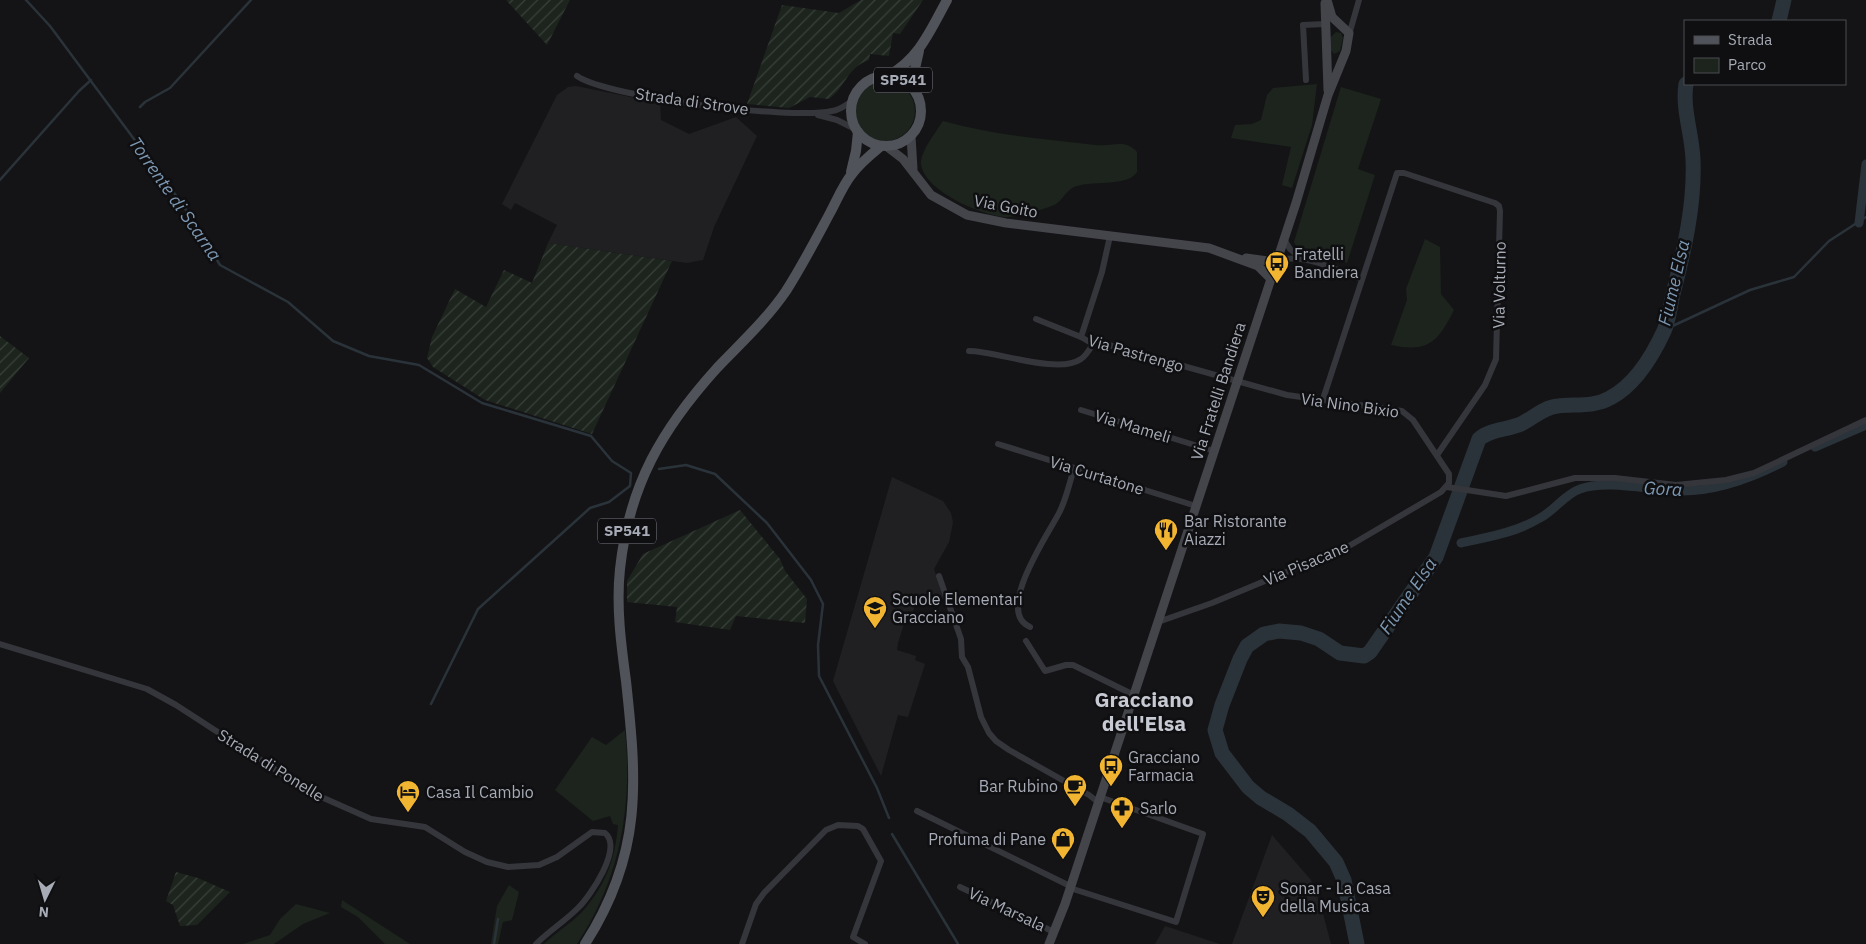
<svg xmlns="http://www.w3.org/2000/svg" width="1866" height="944" font-family="'IBM Plex Sans',sans-serif">
	<style>
		.built { fill: #202023 }
		.green { fill: #1c241d }
		.garden { fill: url(#garden-furrows) }
		.lines { fill: none; stroke-linecap: round; stroke-linejoin: round }
		.stream { stroke: #2a333a; stroke-width: 2.5 }
		.canal { stroke: #2a333a; stroke-width: 9 }
		.river { stroke: #2a333a; stroke-width: 15 }
		.street { stroke: #35363b; stroke-width: 6 }
		.secondary { stroke: #43454b; stroke-width: 9 }
		.primary { stroke: #51535a; stroke-width: 10 }
		.labels { text-anchor: middle; stroke-width: 5; stroke-linejoin: round; paint-order: stroke }
		.shield { fill: #0f0f11; stroke: #797c84; stroke-width: 1 }
		.shield-label { font-size: 15px; font-weight: bold; fill: #a6abb6 }
		.street-label { font-size: 16px; fill: #a6abb6; stroke: #0f0f11 }
		.poi-label { font-size: 16px; fill: #a6abb6; stroke: #0f0f11; text-anchor: start }
		.water-label { font-size: 18px; font-style: italic; fill: #7d98b2; stroke: #0f0f11 }
		.district-label { font-size: 21px; font-weight: bold; fill: #c7cad2; stroke: #0f0f11 }
	</style>
	<defs>
		<pattern id="garden-furrows" width="10" height="10" patternUnits="userSpaceOnUse" patternTransform="scale(1.25)"><rect width="10" height="10" fill="#1c241d"/><path d="M-1 1l2-2M0 10L10 0M9 11l2-2" fill="none" stroke="#3a413c"/></pattern>
	</defs>
	<rect width="100%" height="100%" fill="#141416"/>
	<!-- built -->
	<g class="built">
		<path d="M576,86L660,103L661,120L689,134L736,117L757,136L714,227L703,260L687,263L548,243L557,225L515,203L511,210L502,204L557,95L568,87Z"/>
		<path d="M892,477L943,501L951,513L953,522L949,542L934,569L944,599L924,594L916,599L913,612L908,611L898,643L897,650L916,656L915,660L925,664L908,717L898,715L881,776L833,681Z"/>
		<path d="M1272,835L1311,880L1321,906L1331,944H1232Z"/>
		<path d="M1165,926L1220,944H1155Z"/>
	</g>
	<!-- green -->
	<g class="green">
		<path d="M1336,32L1341,33L1343,38L1340,51L1334,54L1331,50L1330,38Z"/>
		<circle cx="885" cy="111" r="30"/>
		<path d="M1317,84L1312,125L1292,188L1282,185L1291,147L1231,138L1235,125L1252,124L1261,120L1267,95L1273,88Z"/>
		<path d="M1341,87L1381,99L1358,169L1375,175L1347,263L1331,257L1330,260C1319,256 1298,253 1294,242Z"/>
		<path d="M943,121C992,135 1044,139 1095,145C1111,147 1125,138 1137,152V172C1127,188 1089,179 1072,188C1066,192 1062,200 1056,204C1049,208 1017,217 1008,217C985,218 919,189 921,161C923,148 936,132 943,121Z"/>
		<path d="M1425,239L1440,247L1441,294L1454,310C1438,342 1428,353 1391,345L1407,300L1406,289Z"/>
		<path d="M625,730C633,806 620,879 577,944H544C556,932 572,923 583,911C606,884 615,860 618,825L613,824L610,816L593,821L555,790L592,737L606,745Z"/>
		<path d="M509,885L519,892L512,920L503,922L498,944H491L497,906Z"/>
		<path d="M342,900L410,944H385L358,917L341,907Z"/>
		<path d="M296,904L330,913L303,924L274,944H243L270,935L280,919Z"/>
	</g>
	<!-- garden -->
	<g class="garden">
		<path d="M506,0H570L547,45Z"/>
		<path d="M861,0H923L900,34L893,33L889,56L870,54L869,60C846,68 846,87 829,99L810,97L789,108L747,104L782,5L839,13Z"/>
		<path d="M548,243L672,261L592,434L485,400L433,367L427,358L432,337L455,289L486,307L504,270L532,283Z"/>
		<path d="M0,336L29,358L0,393Z"/>
		<path d="M740,510L780,559L785,571L807,599L805,623L736,616L730,630L675,622L677,607L627,602V581L643,554Z"/>
		<path d="M176,872L198,878L230,892L197,925L180,926L173,905L166,901Z"/>
	</g>
	<g class="lines">
		<!-- stream -->
		<g class="stream">
			<path d="M26,0L50,26L183,205L220,265L288,302L333,341L369,356L419,365L482,403L591,436L612,461L631,473L630,486L609,502L590,508L478,609L431,704"/>
			<path d="M140,107L145,102L170,88L251,0"/>
			<path d="M0,180L79,91L91,80"/>
			<path d="M1664,330L1750,290L1794,277L1829,241L1866,217"/>
			<path d="M659,469L686,465L715,474L767,523L811,580L823,604L818,645L819,676L877,788L889,818"/>
			<path d="M892,834L958,944"/>
			<path d="M494,944L498,919"/>
		</g>
		<!-- canal -->
		<g class="canal">
			<path d="M1859,223L1866,164"/>
			<path d="M1815,447L1866,425"/>
			<path d="M1461,543C1488,537 1515,533 1540,518C1554,511 1565,494 1580,489C1607,479 1653,491 1682,491C1718,491 1752,478 1783,462"/>
		</g>
		<!-- river -->
		<g class="river">
			<path d="M1779,21L1784,0"/>
			<path d="M1357,944L1344,880L1336,862L1310,831L1288,814L1261,798L1248,787L1222,753L1215,730L1222,705L1240,659L1247,646L1264,634L1279,631L1301,633L1319,639L1340,653L1364,656L1370,652L1436,557L1479,439C1490,429 1507,430 1521,424C1533,418 1544,407 1558,406C1576,404 1594,407 1610,398C1635,385 1652,357 1664,331C1669,320 1670,306 1673,294C1684,251 1695,204 1693,159C1692,134 1682,108 1686,84"/>
		</g>
		<!-- street -->
		<g class="street">
			<path d="M1349,35L1359,0"/>
			<path d="M577,76C609,98 793,120 832,111C840,110 846,105 852,101"/>
			<path d="M1306,80L1303,25L1325,24"/>
			<path d="M818,115L837,120L855,129"/>
			<path d="M1284,239L1290,249L1301,258"/>
			<path d="M1276,262C1298,250 1339,271 1362,279"/>
			<path d="M1036,319L1081,337L1093,344H1105L1287,395L1402,411L1413,420L1449,474V483L1441,492L1349,546L1212,603L1158,622"/>
			<path d="M1081,337L1102,272L1110,236"/>
			<path d="M969,351C996,351 1058,375 1081,359C1086,356 1090,349 1093,344"/>
			<path d="M1323,399L1397,173H1404L1495,203L1499,206L1500,211L1496,359L1485,385L1437,455"/>
			<path d="M1081,410L1214,451"/>
			<path d="M998,444L1196,506"/>
			<path d="M1447,487L1506,496L1575,478H1615L1676,485L1726,480L1754,473L1866,420"/>
			<path d="M939,576L961,639L962,657L968,667L981,717L989,733L996,741L1009,750L1089,795L1098,802"/>
			<path d="M1030,627C994,612 1049,533 1059,513C1066,500 1069,484 1074,469"/>
			<path d="M1026,641L1045,671L1066,665H1073L1134,695"/>
			<path d="M0,644L147,689L176,705L310,792L371,819L425,827L465,852L487,862L508,867L539,865L557,857L592,832L605,833C623,848 591,895 578,908C565,921 549,931 536,944"/>
			<path d="M917,811L1070,886"/>
			<path d="M960,887L1054,932"/>
			<path d="M1070,888L1176,922L1203,834L1100,797"/>
			<path d="M742,944L756,904L764,893L826,830L838,825L858,826L863,829L881,861L853,937L865,944"/>
		</g>
		<!-- secondary -->
		<g class="secondary">
			<path d="M1325,3L1328,90"/>
			<path d="M911,136L913,169"/>
			<path d="M886,146L903,159L931,195L967,215L1006,223L1209,248L1258,266L1271,279"/>
			<path d="M1246,258L1276,262"/>
			<path d="M1049,944L1065,904L1296,203L1328,95L1346,51L1349,33L1332,17L1327,0"/>
		</g>
		<!-- primary -->
		<g class="primary">
			<path d="M889,75C919,59 931,29 947,0"/>
			<circle cx="886" cy="111" r="35"/>
			<path d="M914,89V73L919,51"/>
			<path d="M851,172L856,151L858,132"/>
			<path d="M585,944C643,854 637,782 626,681C621,644 616,606 620,569C629,485 662,429 717,368C741,343 767,319 786,291C802,266 816,239 830,213C837,200 843,185 852,174C860,163 870,155 881,146"/>
		</g>
	</g>
	<!-- icons -->
	<defs>
		<g id="bus-pin" transform="scale(1.25)"><path d="M0 17L-7.5 6A9.5 9.5 0 1 1 7.5 6Z" fill="#f2b531" stroke="#0f0f11"/><path d="M-5-6H5V4H4V6H2V4H-2V6H-4V4H-5ZM-3.5-4V0h7V-4ZM-3.5 1.2v1.5H-2V1.2ZM2 1.2v1.5H3.5V1.2Z" fill="#111"/></g>
		<g id="restaurant-pin" transform="scale(1.25)"><path d="M0 17L-7.5 6A9.5 9.5 0 1 1 7.5 6Z" fill="#f2b531" stroke="#0f0f11"/><path d="M-5-6h1v4h1v-4h1v4h1v-4h1v5L-1.5 .5V6h-2V.5L-5-1ZM5-6V6H3V1.5H1.5Q1.5-4 5-6Z" fill="#111"/></g>
		<g id="school-pin" transform="scale(1.25)"><path d="M0 17L-7.5 6A9.5 9.5 0 1 1 7.5 6Z" fill="#f2b531" stroke="#0f0f11"/><path d="M0-5L7-2L0 1L-7-2ZM-4 1L0 2.5L4 1V4Q0 6-4 4Z" fill="#111"/></g>
		<g id="cafe-pin" transform="scale(1.25)"><path d="M0 17L-7.5 6A9.5 9.5 0 1 1 7.5 6Z" fill="#f2b531" stroke="#0f0f11"/><path d="M-5.5-4.5H6V0H3Q3 3.5 0 3.5H-2.5Q-5.5 3.5-5.5 0ZM3-3.2v2h1.7v-2ZM-6 4.5H4V6H-6Z" fill="#111"/></g>
		<g id="hotel-pin" transform="scale(1.25)"><path d="M0 17L-7.5 6A9.5 9.5 0 1 1 7.5 6Z" fill="#f2b531" stroke="#0f0f11"/><path d="M-6-4.5h1.5V1H6V5H4.5V3h-9V5H-6ZM-4 0a1.8 1.8 0 1 1 3.6 0ZM.5 0V-2.5h3Q6-2.5 6 0Z" fill="#111"/></g>
		<g id="pharmacy-pin" transform="scale(1.25)"><path d="M0 17L-7.5 6A9.5 9.5 0 1 1 7.5 6Z" fill="#f2b531" stroke="#0f0f11"/><path d="M-2-6h4v4h4v4h-4v4h-4v-4h-4v-4h4Z" fill="#111"/></g>
		<g id="shop-pin" transform="scale(1.25)"><path d="M0 17L-7.5 6A9.5 9.5 0 1 1 7.5 6Z" fill="#f2b531" stroke="#0f0f11"/><path d="M-5-2.5h2.3a2.7 3.5 0 0 1 5.4 0H5L5.5 6h-11ZM-1.5-2.5h3a1.5 2.3 0 0 0-3 0Z" fill="#111"/></g>
		<g id="theatre-pin" transform="scale(1.25)"><path d="M0 17L-7.5 6A9.5 9.5 0 1 1 7.5 6Z" fill="#f2b531" stroke="#0f0f11"/><path d="M-5-5.5Q0-4 5-5.5V0Q5 5 0 6Q-5 5-5 0ZM-3.3-2.5H-1v1.5H-3.3ZM1-2.5H3.3v1.5H1ZM-2.8 1Q0 5.5 2.8 1Z" fill="#111"/></g>
	</defs>
	<g fill-rule="evenodd">
		<use href="#bus-pin" x="1277" y="263"/>
		<use href="#restaurant-pin" x="1166" y="530"/>
		<use href="#school-pin" x="875" y="608"/>
		<use href="#bus-pin" x="1111" y="766"/>
		<use href="#cafe-pin" x="1075" y="786"/>
		<use href="#hotel-pin" x="408" y="792"/>
		<use href="#pharmacy-pin" x="1122" y="808"/>
		<use href="#shop-pin" x="1063" y="839"/>
		<use href="#theatre-pin" x="1263" y="897"/>
	</g>
	<g class="labels">
		<!-- shield labels -->
		<g class="shield">
			<rect x="874" y="67.5" width="58" height="25" rx="4"/>
			<rect x="598" y="518.5" width="58" height="25" rx="4"/>
		</g>
		<g class="shield-label">
			<text x="903" y="85">SP541</text>
			<text x="627" y="536">SP541</text>
		</g>
		<!-- street labels -->
		<g class="street-label">
			<text transform="translate(692 101) rotate(8)" y="6">Strada di Strove</text>
			<text transform="translate(1006 206) rotate(11)" y="6">Via Goito</text>
			<text transform="translate(1499 285) rotate(-89)" y="6">Via Volturno</text>
			<text transform="translate(1136 353) rotate(16)" y="6">Via Pastrengo</text>
			<text transform="translate(1218 391) rotate(-72)" y="6">Via Fratelli Bandiera</text>
			<text transform="translate(1350 405) rotate(8)" y="6">Via Nino Bixio</text>
			<text transform="translate(1133 426) rotate(17)" y="6">Via Mameli</text>
			<text transform="translate(1097 475) rotate(17)" y="6">Via Curtatone</text>
			<text transform="translate(1306 563) rotate(-23)" y="6">Via Pisacane</text>
			<text transform="translate(271 765) rotate(32)" y="6">Strada di Ponelle</text>
			<text transform="translate(1007 909) rotate(25)" y="6">Via Marsala</text>
		</g>
		<!-- poi labels -->
		<g class="poi-label">
			<text x="1294" y="260">Fratelli<tspan x="1294" dy="18">Bandiera</tspan></text>
			<text x="1184" y="527">Bar Ristorante<tspan x="1184" dy="18">Aiazzi</tspan></text>
			<text x="892" y="605">Scuole Elementari<tspan x="892" dy="18">Gracciano</tspan></text>
			<text x="1128" y="763">Gracciano<tspan x="1128" dy="18">Farmacia</tspan></text>
			<text x="1058" y="792" text-anchor="end">Bar Rubino</text>
			<text x="426" y="798">Casa Il Cambio</text>
			<text x="1140" y="814">Sarlo</text>
			<text x="1046" y="845" text-anchor="end">Profuma di Pane</text>
			<text x="1280" y="894">Sonar - La Casa<tspan x="1280" dy="18">della Musica</tspan></text>
		</g>
		<!-- water labels -->
		<g class="water-label">
			<text transform="translate(175 199) rotate(55)" y="6">Torrente di Scarna</text>
			<text transform="translate(1674 283) rotate(-77)" y="6">Fiume Elsa</text>
			<text transform="translate(1663 489) rotate(3)" y="6">Gora</text>
			<text transform="translate(1408 596) rotate(-56)" y="6">Fiume Elsa</text>
		</g>
		<!-- district labels -->
		<g class="district-label">
			<text x="1144" y="707">Gracciano<tspan x="1144" dy="24">dell'Elsa</tspan></text>
		</g>
	</g>
	<!-- legend -->
	<rect x="1684" y="20" width="162" height="65" fill="#0f0f11" stroke="#4b4d53"/>
	<rect x="1694" y="36" width="25" height="8" fill="#51535a" stroke="#4b4d53"/>
	<text x="1728" y="45" font-size="15" fill="#a6abb6">Strada</text>
	<rect x="1694" y="58" width="25" height="15" fill="#1c241d" stroke="#4b4d53"/>
	<text x="1728" y="70" font-size="15" fill="#a6abb6">Parco</text>
	<!-- north arrow -->
	<g transform="translate(45 899) rotate(185)" stroke="#0f0f11" stroke-width="4" paint-order="stroke">
	<path d="M0-4L9 19L0 12L-9 19Z" fill="#a6abb6"/>
	<text y="-8" font-size="14" font-weight="bold" text-anchor="middle" fill="#a6abb6">N</text>
	</g>
</svg>
